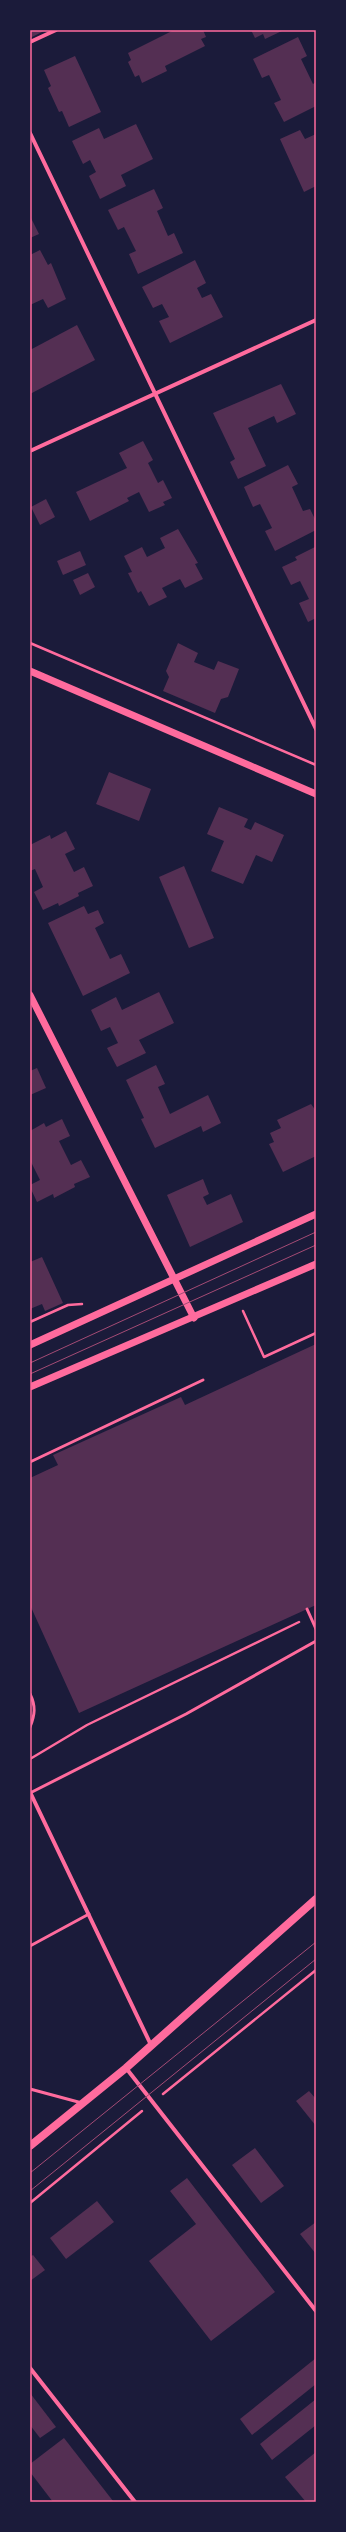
<svg xmlns="http://www.w3.org/2000/svg" width="346" height="2532" font-family="'Nunito Sans',sans-serif">
	<style>
		.building { fill: #542f53 }
		.lines { fill: none; stroke-linecap: round; stroke-linejoin: round }
		.path { stroke: #ff6b9d; stroke-width: 2.5 }
		.service { stroke: #ff6b9d; stroke-width: 3 }
		.minor { stroke: #ff6b9d; stroke-width: 4 }
		.tertiary { stroke: #ff6b9d; stroke-width: 7 }
		.secondary { stroke: #ff6b9d; stroke-width: 8 }
		.tram { stroke: #a44b75; stroke-width: 1 }
		.neatline { fill: none; stroke: #ff6b9d; stroke-width: 1.5 }
	</style>
	<rect width="100%" height="100%" fill="#1b1b3a"/>
	<!-- building -->
	<g class="building">
		<path d="M30,30H46L30,38Z"/>
		<path d="M174,30H203L206,37L201,39L205,46L165,66L167,71L142,83L139,75L135,77L128,62L131,60L128,53Z"/>
		<path d="M251,30H284L265,39L263,34L255,38Z"/>
		<path d="M298,37L307,56L301,59L313,84L316,82V106L284,122L274,103L281,100L269,75L262,78L253,59Z"/>
		<path d="M75,56L101,112L69,127L62,111L59,112L48,88L51,86L44,70Z"/>
		<path d="M136,124L153,159L121,175L126,186L100,199L89,176L96,172L90,160L83,164L72,141L99,128L104,139Z"/>
		<path d="M300,130L305,139L316,134V186L304,192L280,139Z"/>
		<path d="M154,189L163,208L157,211L168,236L174,233L183,253L138,274L129,254L136,251L124,227L118,230L108,210Z"/>
		<path d="M30,216L39,234L30,238Z"/>
		<path d="M40,250L48,265L51,263L66,299L48,308L43,299L30,305V255Z"/>
		<path d="M195,260L206,283L197,288L202,298L211,294L223,317L170,343L159,321L169,317L162,304L153,308L142,287Z"/>
		<path d="M77,325L95,360L30,394V350Z"/>
		<path d="M281,384L296,414L277,423L274,416L248,428L266,466L238,479L230,462L235,459L213,413Z"/>
		<path d="M143,441L153,460L148,463L158,483L163,480L172,498L163,502L165,505L149,512L139,492L127,498L129,501L90,521L76,492L127,468L119,453Z"/>
		<path d="M288,465L298,484L292,487L303,511L310,509L316,521V530L275,551L265,531L272,528L260,504L253,507L244,487Z"/>
		<path d="M46,499L55,517L40,525L31,507Z"/>
		<path d="M178,529L198,563L195,564L203,579L185,588L180,579L162,588L167,597L149,606L141,591L138,593L128,573L132,572L124,556L142,547L147,557L165,548L160,538Z"/>
		<path d="M315,547L316,618L308,622L299,603L309,599L300,581L291,585L282,567L297,560L295,557Z"/>
		<path d="M80,551L86,565L63,575L57,561Z"/>
		<path d="M88,573L95,587L80,595L73,580Z"/>
		<path d="M178,643L198,653L194,662L214,670L218,661L239,669L228,697L221,699L215,713L163,691L169,677L166,671Z"/>
		<path d="M109,772L151,789L139,821L96,804Z"/>
		<path d="M219,807L248,819L244,827L251,830L255,822L284,835L272,862L256,855L243,884L211,871L224,841L207,834Z"/>
		<path d="M66,831L75,849L65,854L74,872L84,867L93,886L78,893L79,896L59,906L58,903L43,910L34,892L43,887L35,869L30,871V845L50,835L51,839Z"/>
		<path d="M184,866L214,938L189,948L159,877Z"/>
		<path d="M84,906L88,914L98,910L104,923L95,928L110,959L121,954L130,973L83,996L48,923Z"/>
		<path d="M159,992L174,1023L139,1040L146,1053L117,1067L107,1048L118,1043L110,1027L101,1031L91,1010L116,997L122,1010Z"/>
		<path d="M156,1065L165,1084L158,1087L170,1114L208,1095L221,1123L203,1132L201,1126L155,1148L141,1119L144,1118L126,1080Z"/>
		<path d="M37,1068L46,1088L30,1095V1071Z"/>
		<path d="M311,1104L316,1111V1156L283,1172L269,1144L274,1142L270,1133L281,1128L277,1120Z"/>
		<path d="M62,1119L70,1136L59,1141L71,1165L81,1160L90,1177L74,1184L75,1187L54,1198L53,1194L37,1202L30,1187V1185L40,1180L30,1160V1131L44,1123L46,1127Z"/>
		<path d="M203,1179L209,1194L203,1197L207,1205L231,1194L243,1222L190,1247L167,1195Z"/>
		<path d="M42,1257L63,1303L45,1311L42,1304L30,1309V1262Z"/>
		<path d="M316,1344V1605L79,1713L30,1605V1478L58,1465L53,1455L181,1397L185,1405Z"/>
		<path d="M309,2091L316,2099V2126L296,2101Z"/>
		<path d="M255,2148L284,2186L261,2203L232,2165Z"/>
		<path d="M187,2178L275,2292L211,2341L149,2261L196,2224L170,2191Z"/>
		<path d="M97,2201L114,2222L66,2259L50,2238Z"/>
		<path d="M316,2222V2254L300,2234Z"/>
		<path d="M33,2255L45,2270L30,2281V2257Z"/>
		<path d="M316,2358V2384L252,2435L240,2419Z"/>
		<path d="M30,2393L56,2427L40,2438L30,2425Z"/>
		<path d="M316,2399V2425L272,2460L260,2444Z"/>
		<path d="M64,2438L113,2501L111,2502H53L30,2472V2464Z"/>
		<path d="M316,2452V2502H306L285,2477Z"/>
	</g>
	<g class="lines">
		<!-- path -->
		<g class="path">
			<path d="M30,643L316,765"/>
			<path d="M243,1311L264,1357L316,1333"/>
			<path d="M30,1322L68,1305L82,1304"/>
			<path d="M30,1759L87,1725L299,1622"/>
			<path d="M163,2094L316,1970"/>
			<path d="M30,2203L142,2111"/>
		</g>
		<!-- service -->
		<g class="service">
			<path d="M30,1462L203,1380"/>
			<path d="M307,1609L316,1629"/>
			<path d="M30,1694C36,1706 35,1715 30,1727"/>
			<path d="M30,1793L186,1714L316,1641"/>
			<path d="M30,1946L89,1914"/>
			<path d="M30,2089L82,2103"/>
		</g>
		<!-- minor -->
		<g class="minor">
			<path d="M30,42L56,30"/>
			<path d="M30,133L316,729"/>
			<path d="M30,451L316,320"/>
			<path d="M30,1792L151,2045"/>
			<path d="M126,2068L316,2311"/>
			<path d="M30,2368L135,2502"/>
		</g>
		<!-- tertiary -->
		<g class="tertiary">
			<path d="M30,671L316,794"/>
			<path d="M30,995L194,1318"/>
			<path d="M30,1345L316,1214"/>
			<path d="M30,1387L316,1264"/>
		</g>
		<!-- secondary -->
		<path class="secondary" d="M30,2146L126,2068L316,1899"/>
		<!-- tram -->
		<g class="tram">
			<path d="M30,1363L316,1232"/>
			<path d="M30,1374L316,1245"/>
			<path d="M30,2173L316,1942"/>
			<path d="M30,2191L316,1959"/>
		</g>
	</g>
	<!-- border -->
	<rect width="346" height="2532" fill="none" stroke="#1b1b3a" stroke-width="62"/>
	<rect x="31" y="31" width="284" height="2470" class="neatline"/>
</svg>
